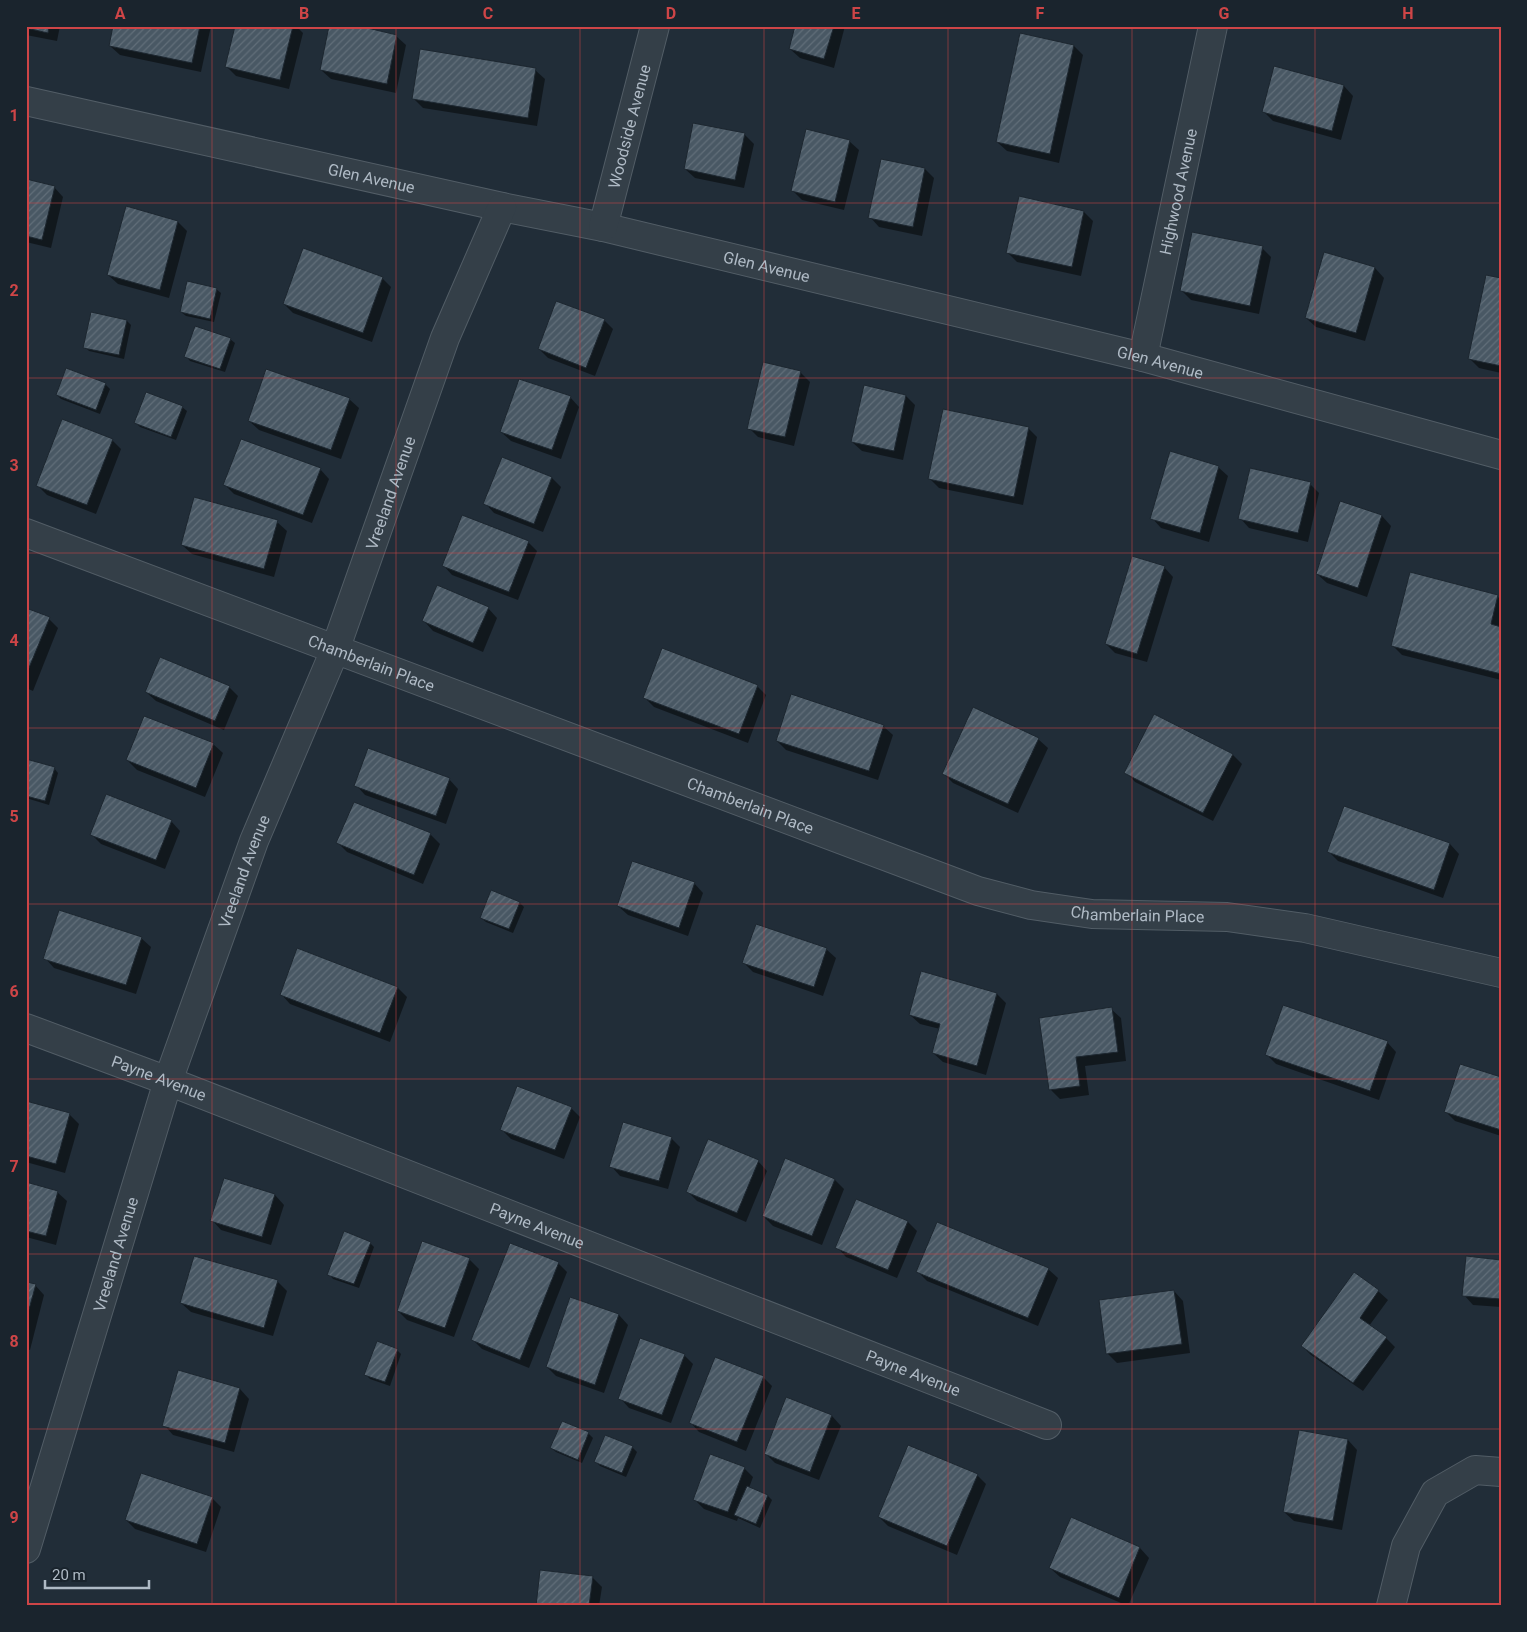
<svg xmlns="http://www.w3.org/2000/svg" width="1527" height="1632" font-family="Roboto,sans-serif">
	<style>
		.shadow { fill: #0007 }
		.building { fill: url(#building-hatch); stroke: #1c262f }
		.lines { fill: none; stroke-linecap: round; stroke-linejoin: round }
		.minor-casing { stroke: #525d66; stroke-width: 30 }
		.minor { stroke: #343f48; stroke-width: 28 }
		.grid { fill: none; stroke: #ce4547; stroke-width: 1; stroke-opacity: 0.55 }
		.labels { text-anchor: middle; stroke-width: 5; stroke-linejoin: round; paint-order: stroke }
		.street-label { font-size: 16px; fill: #afbac5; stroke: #1a242d }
		.neatline { fill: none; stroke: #ce4547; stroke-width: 2 }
		.grid-label { font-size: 16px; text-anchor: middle; font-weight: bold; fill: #ce4547 }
	</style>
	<defs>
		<pattern id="building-hatch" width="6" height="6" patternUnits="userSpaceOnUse" patternTransform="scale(1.25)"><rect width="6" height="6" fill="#495864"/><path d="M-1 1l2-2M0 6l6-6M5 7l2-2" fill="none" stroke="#616e79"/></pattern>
	</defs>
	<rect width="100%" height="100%" fill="#212d38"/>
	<!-- shadow -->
	<g class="shadow">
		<path d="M26,26H60L57,41L26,35Z"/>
		<path d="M114,26H211L201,72L120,55L110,46Z"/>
		<path d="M236,26H296L303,33L289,89L236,76L226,66Z"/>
		<path d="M796,26H845L834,68L800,58L790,49Z"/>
		<path d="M396,36L406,45L396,93L331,79L321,70Z"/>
		<path d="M1074,46L1083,55L1059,163L1007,151L997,142Z"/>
		<path d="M1275,68L1344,86L1353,96L1341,140L1273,121L1264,112Z"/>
		<path d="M535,70L545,79L537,126L423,108L413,98Z"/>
		<path d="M744,134L754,144L744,188L695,178L685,169Z"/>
		<path d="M849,141L859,150L844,210L802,200L793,191Z"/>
		<path d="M925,169L934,178L922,236L879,227L870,217Z"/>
		<path d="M26,181L54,187L63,197L51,248L26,242Z"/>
		<path d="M1084,212L1093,221L1081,276L1017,262L1007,252Z"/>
		<path d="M178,222L187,231L169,298L118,284L108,275Z"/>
		<path d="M1262,248L1271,257L1259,314L1191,300L1181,290Z"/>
		<path d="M1325,254L1375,268L1384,278L1365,341L1316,327L1306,318Z"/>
		<path d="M382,278L391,287L372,342L293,313L284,304Z"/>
		<path d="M1501,279V373L1479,368L1470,359Z"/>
		<path d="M216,289L221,293L214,322L186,316L181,312Z"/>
		<path d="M604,320L613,329L595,376L548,358L539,349Z"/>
		<path d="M127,321L131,325L124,359L89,351L85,347Z"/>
		<path d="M230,339L235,343L225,372L190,361L186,356Z"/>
		<path d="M800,372L810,382L794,446L758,437L749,428Z"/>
		<path d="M105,384L110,389L100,414L61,399L57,395Z"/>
		<path d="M906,396L915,405L903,460L862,451L852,442Z"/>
		<path d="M570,397L579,407L561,459L511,441L501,432Z"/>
		<path d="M349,399L359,408L341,459L259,430L249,421Z"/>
		<path d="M182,407L187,411L176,440L140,427L136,423Z"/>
		<path d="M1028,428L1037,437L1023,505L939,488L930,479Z"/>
		<path d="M112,440L121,449L96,514L47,495L38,486Z"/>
		<path d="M503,458L552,478L561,487L543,532L494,513L485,503Z"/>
		<path d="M1218,467L1228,476L1209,542L1161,528L1152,518Z"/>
		<path d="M320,469L329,479L312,523L234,494L225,485Z"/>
		<path d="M1310,484L1319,493L1308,542L1249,528L1240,518Z"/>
		<path d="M1341,503L1382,516L1391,526L1367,597L1327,583L1317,574Z"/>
		<path d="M277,522L287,531L274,577L192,554L182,545Z"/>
		<path d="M528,542L537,551L518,600L452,575L443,565Z"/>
		<path d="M1164,567L1173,577L1147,662L1115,653L1106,644Z"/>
		<path d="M1497,596L1501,600V680L1402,655L1392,645Z"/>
		<path d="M488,608L497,618L483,652L433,631L424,621Z"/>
		<path d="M26,609L49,619L58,628L33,691L26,688Z"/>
		<path d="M757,686L766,695L748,743L654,707L645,698Z"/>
		<path d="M229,687L238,696L224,730L156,701L146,692Z"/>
		<path d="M1155,716L1233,755L1242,764L1213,821L1135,782L1126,772Z"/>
		<path d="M883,726L893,735L878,780L786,750L777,741Z"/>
		<path d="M1038,739L1048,748L1018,813L953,783L943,773Z"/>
		<path d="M213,744L223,753L205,797L137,770L127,760Z"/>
		<path d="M26,761L54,768L58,773L49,805L26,798Z"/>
		<path d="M449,779L458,789L446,824L365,795L356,785Z"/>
		<path d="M171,821L180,831L165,869L101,844L91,834Z"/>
		<path d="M430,834L440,844L423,884L347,852L338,843Z"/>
		<path d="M1450,844L1459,854L1443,898L1338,861L1329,852Z"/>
		<path d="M694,883L703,893L688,936L628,915L618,906Z"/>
		<path d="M520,903L524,907L513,933L486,922L481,918Z"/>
		<path d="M141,938L151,947L136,994L54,968L45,958Z"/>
		<path d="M298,949L398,988L407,997L390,1042L290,1004L281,994Z"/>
		<path d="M826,949L836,958L823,996L753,972L744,963Z"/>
		<path d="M997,994L1006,1003L986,1075L943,1062L933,1053L940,1029L920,1024L910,1015Z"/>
		<path d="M1111,1009L1121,1018L1126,1061L1085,1066L1089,1095L1060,1099L1051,1090Z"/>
		<path d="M1387,1042L1396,1052L1379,1100L1276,1064L1266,1054Z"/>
		<path d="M1501,1078V1136L1455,1121L1446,1112Z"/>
		<path d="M26,1102L69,1114L79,1124L65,1173L26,1162Z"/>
		<path d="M571,1108L580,1117L564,1159L511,1139L502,1130Z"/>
		<path d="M671,1138L680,1147L668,1189L620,1176L611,1166Z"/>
		<path d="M758,1161L767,1171L746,1222L697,1201L688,1192Z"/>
		<path d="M835,1180L844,1189L822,1245L773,1226L763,1216Z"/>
		<path d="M26,1184L57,1192L67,1201L56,1245L26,1237Z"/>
		<path d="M275,1195L284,1205L271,1245L221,1230L212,1220Z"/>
		<path d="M908,1222L917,1231L897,1278L846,1257L837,1247Z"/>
		<path d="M370,1243L374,1247L359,1288L333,1279L329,1274Z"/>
		<path d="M423,1243L470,1260L479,1269L454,1337L407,1320L398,1311Z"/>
		<path d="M1501,1261V1307L1473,1305L1464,1295Z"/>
		<path d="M558,1263L567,1272L529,1368L482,1349L473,1340Z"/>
		<path d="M1048,1269L1058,1278L1038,1326L927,1281L917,1271Z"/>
		<path d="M1354,1273L1378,1291L1388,1300L1369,1326L1386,1338L1395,1347L1363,1391L1311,1355L1302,1346Z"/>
		<path d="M277,1281L287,1291L273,1336L191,1312L181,1303Z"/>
		<path d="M26,1283L35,1285L44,1295L30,1350L26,1349Z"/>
		<path d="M1174,1291L1183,1301L1190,1353L1117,1363L1108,1354Z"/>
		<path d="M571,1298L619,1315L628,1325L604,1393L556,1376L547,1367Z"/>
		<path d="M397,1350L401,1354L390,1386L370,1379L366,1375Z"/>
		<path d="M684,1355L693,1364L671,1423L629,1408L620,1398Z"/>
		<path d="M179,1372L240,1389L249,1399L234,1452L173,1435L164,1425Z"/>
		<path d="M763,1377L772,1386L746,1451L699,1432L690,1422Z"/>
		<path d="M786,1399L832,1416L841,1426L819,1480L775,1463L765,1453Z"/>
		<path d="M562,1423L589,1434L593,1438L582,1463L556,1452L551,1448Z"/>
		<path d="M1300,1432L1348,1440L1357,1450L1342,1530L1294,1521L1284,1512Z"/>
		<path d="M632,1447L637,1452L626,1477L600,1466L595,1461Z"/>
		<path d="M744,1468L753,1477L749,1488L768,1496L772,1500L760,1528L738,1518L737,1521L704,1509L694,1499Z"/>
		<path d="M977,1475L986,1484L957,1555L888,1526L879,1517Z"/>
		<path d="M212,1498L221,1507L206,1552L135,1529L126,1520Z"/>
		<path d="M1071,1519L1140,1548L1149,1558L1128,1606L1060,1577L1050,1568Z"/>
		<path d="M592,1577L602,1587L599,1606H537Z"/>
	</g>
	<!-- building -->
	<g class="building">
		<path d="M26,26H49L48,33L26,28Z"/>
		<path d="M113,26H200L192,63L109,46Z"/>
		<path d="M235,26H293L280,80L225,67Z"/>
		<path d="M329,26H359L397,35L387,84L320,70Z"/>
		<path d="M795,26H834L824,59L789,49Z"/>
		<path d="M1020,33L1074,45L1050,154L996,142Z"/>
		<path d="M420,49L536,68L528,118L412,99Z"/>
		<path d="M1274,66L1344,85L1332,131L1262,112Z"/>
		<path d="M693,123L745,133L735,180L684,169Z"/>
		<path d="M806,129L850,140L835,202L791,191Z"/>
		<path d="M881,159L925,168L913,227L868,218Z"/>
		<path d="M26,179L55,186L42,240L26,236Z"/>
		<path d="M1019,196L1084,211L1072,267L1006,253Z"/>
		<path d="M126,206L178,221L160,290L107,275Z"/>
		<path d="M1192,232L1263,246L1250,306L1180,291Z"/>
		<path d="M303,248L383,277L363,333L283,304Z"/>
		<path d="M1324,252L1375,267L1356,333L1305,318Z"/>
		<path d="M1486,275L1501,278V366L1468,359Z"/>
		<path d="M187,281L217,288L210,319L180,312Z"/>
		<path d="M556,301L605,319L586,368L538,349Z"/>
		<path d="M91,312L127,320L119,355L83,348Z"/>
		<path d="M195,326L231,338L220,369L184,357Z"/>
		<path d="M763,362L801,371L785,437L747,429Z"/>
		<path d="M66,368L106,383L96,410L56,395Z"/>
		<path d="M266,369L350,398L331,450L248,421Z"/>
		<path d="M519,379L571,396L552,450L500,432Z"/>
		<path d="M864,385L906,395L894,451L851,442Z"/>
		<path d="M146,392L183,406L171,437L134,423Z"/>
		<path d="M943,409L1029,427L1014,497L928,479Z"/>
		<path d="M62,419L113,439L87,505L36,486Z"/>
		<path d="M241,439L321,468L303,515L223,485Z"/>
		<path d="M1170,451L1219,466L1200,533L1150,519Z"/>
		<path d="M502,457L552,477L534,524L483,504Z"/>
		<path d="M1250,468L1311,482L1298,533L1238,519Z"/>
		<path d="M194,497L278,520L264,569L181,545Z"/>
		<path d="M1340,501L1382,515L1358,588L1316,574Z"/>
		<path d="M462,515L529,541L509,592L442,566Z"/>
		<path d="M1132,556L1165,566L1137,654L1105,644Z"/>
		<path d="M1410,572L1498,595L1491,624L1501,627V674L1391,646Z"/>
		<path d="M437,585L489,607L473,643L422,621Z"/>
		<path d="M26,608L50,617L26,675Z"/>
		<path d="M662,648L758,685L739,734L643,698Z"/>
		<path d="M160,657L230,686L215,721L145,692Z"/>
		<path d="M791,694L884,725L869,771L776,741Z"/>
		<path d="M973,707L1039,738L1008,804L942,774Z"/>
		<path d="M1154,714L1233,754L1203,813L1124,773Z"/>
		<path d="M144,716L214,743L196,788L126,760Z"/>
		<path d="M368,748L450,778L436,816L354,786Z"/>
		<path d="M26,759L55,767L45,801L26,796Z"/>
		<path d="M106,794L172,820L156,860L90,835Z"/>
		<path d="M354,802L431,833L414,875L336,843Z"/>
		<path d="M1344,806L1450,843L1434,890L1327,852Z"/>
		<path d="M632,861L695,882L679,928L617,906Z"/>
		<path d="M491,890L520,902L509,929L480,918Z"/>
		<path d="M59,910L142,937L126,985L43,959Z"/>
		<path d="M756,924L827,948L814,987L742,963Z"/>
		<path d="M297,948L398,987L380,1033L280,995Z"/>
		<path d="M921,971L997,993L977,1066L932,1053L940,1024L909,1015Z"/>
		<path d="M1283,1005L1388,1041L1370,1091L1265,1055Z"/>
		<path d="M1112,1007L1118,1052L1076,1057L1080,1086L1049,1090L1039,1018Z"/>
		<path d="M1460,1064L1501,1077V1130L1444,1112Z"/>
		<path d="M517,1086L572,1107L555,1150L500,1130Z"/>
		<path d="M26,1101L70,1113L56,1164L26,1156Z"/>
		<path d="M623,1122L672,1137L659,1181L609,1167Z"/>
		<path d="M708,1139L759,1160L737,1213L686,1192Z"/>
		<path d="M785,1158L835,1179L812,1236L762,1216Z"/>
		<path d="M224,1178L275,1194L262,1237L210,1221Z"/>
		<path d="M26,1182L58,1191L46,1236L26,1231Z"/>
		<path d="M856,1199L908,1221L888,1270L835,1248Z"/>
		<path d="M937,1222L1049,1268L1028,1318L916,1272Z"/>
		<path d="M344,1231L371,1242L354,1284L327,1275Z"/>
		<path d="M422,1241L470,1258L445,1328L397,1311Z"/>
		<path d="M510,1243L559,1262L520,1360L471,1340Z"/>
		<path d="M194,1256L278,1280L264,1328L180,1303Z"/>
		<path d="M1466,1256L1501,1260V1299L1462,1296Z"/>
		<path d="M1354,1272L1379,1290L1360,1318L1387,1337L1353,1383L1301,1346Z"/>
		<path d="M26,1282L36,1284L26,1320Z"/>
		<path d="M1174,1290L1182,1344L1106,1354L1099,1300Z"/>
		<path d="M570,1297L619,1314L595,1385L546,1367Z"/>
		<path d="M640,1338L685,1354L662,1415L618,1399Z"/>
		<path d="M377,1341L398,1349L385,1382L364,1375Z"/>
		<path d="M715,1357L764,1376L737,1442L689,1423Z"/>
		<path d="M178,1370L240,1388L225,1443L162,1426Z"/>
		<path d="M786,1397L832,1415L810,1472L764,1454Z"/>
		<path d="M562,1421L589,1432L578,1460L550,1448Z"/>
		<path d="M1299,1430L1348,1439L1333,1521L1283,1512Z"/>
		<path d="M605,1435L633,1446L622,1473L594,1462Z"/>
		<path d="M908,1445L978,1474L947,1546L878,1517Z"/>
		<path d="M710,1454L745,1467L728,1512L693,1500Z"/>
		<path d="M141,1473L213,1497L197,1544L125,1520Z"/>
		<path d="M747,1486L768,1495L756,1524L734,1515Z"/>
		<path d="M1071,1517L1140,1547L1119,1598L1049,1568Z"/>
		<path d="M540,1570L593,1576L589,1606H536Z"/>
	</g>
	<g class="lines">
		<!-- minor casing -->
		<g class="minor-casing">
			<g id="minor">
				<path id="s1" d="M26,101L502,207L603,227L1143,357L1501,455"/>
				<path id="s2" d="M603,227L655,26"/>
				<path id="s3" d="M1143,357L1213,26"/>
				<path id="s4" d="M26,533L978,891L1031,905L1092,914L1227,917L1305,928L1501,973"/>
				<path id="s5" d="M26,1028L168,1081L1047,1425"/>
				<path id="s6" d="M26,1549L168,1081L254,841L335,650L445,338L502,207"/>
				<path d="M1391,1606L1406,1546L1435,1493L1475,1470L1501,1472"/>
			</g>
		</g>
		<!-- minor -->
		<use href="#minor" class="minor"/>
	</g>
	<!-- grid -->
	<path class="grid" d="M212,26V1606M396,26V1606M580,26V1606M764,26V1606M948,26V1606M1132,26V1606M1315,26V1606M26,203H1501M26,378H1501M26,553H1501M26,728H1501M26,904H1501M26,1079H1501M26,1254H1501M26,1429H1501"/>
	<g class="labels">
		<!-- street labels -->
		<g class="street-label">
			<text dy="6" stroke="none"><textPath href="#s2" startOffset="104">Woodside Avenue</textPath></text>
			<text dy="6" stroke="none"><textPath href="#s1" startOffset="354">Glen Avenue</textPath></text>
			<text dy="6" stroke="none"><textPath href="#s3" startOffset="169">Highwood Avenue</textPath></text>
			<text dy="6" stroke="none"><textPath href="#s1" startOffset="759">Glen Avenue</textPath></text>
			<text dy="6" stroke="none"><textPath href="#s1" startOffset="1164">Glen Avenue</textPath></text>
			<text dy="6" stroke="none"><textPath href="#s6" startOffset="1118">Vreeland Avenue</textPath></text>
			<text dy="6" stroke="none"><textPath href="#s4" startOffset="369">Chamberlain Place</textPath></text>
			<text dy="6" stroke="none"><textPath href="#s4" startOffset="774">Chamberlain Place</textPath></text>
			<text dy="6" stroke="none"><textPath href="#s6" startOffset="712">Vreeland Avenue</textPath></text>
			<text dy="6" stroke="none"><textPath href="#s4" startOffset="1179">Chamberlain Place</textPath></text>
			<text dy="6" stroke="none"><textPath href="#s5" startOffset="142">Payne Avenue</textPath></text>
			<text dy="6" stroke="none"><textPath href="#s5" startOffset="548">Payne Avenue</textPath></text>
			<text dy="6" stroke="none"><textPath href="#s6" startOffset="308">Vreeland Avenue</textPath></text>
			<text dy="6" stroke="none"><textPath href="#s5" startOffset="952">Payne Avenue</textPath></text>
		</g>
	</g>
	<!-- border -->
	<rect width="1527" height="1632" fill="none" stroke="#1a242d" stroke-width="55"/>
	<!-- scale -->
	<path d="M45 1580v8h104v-8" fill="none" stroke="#afbac5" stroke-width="2.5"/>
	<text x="52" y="1580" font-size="15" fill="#afbac5" stroke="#1a242d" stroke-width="4" paint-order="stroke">20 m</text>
	<rect x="28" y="28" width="1472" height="1576" class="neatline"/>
	<g class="grid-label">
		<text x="120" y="19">A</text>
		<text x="304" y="19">B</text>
		<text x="488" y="19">C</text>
		<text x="671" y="19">D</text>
		<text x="856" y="19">E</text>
		<text x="1040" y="19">F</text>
		<text x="1224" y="19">G</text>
		<text x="1408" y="19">H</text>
		<text x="14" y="121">1</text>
		<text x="14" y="296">2</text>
		<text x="14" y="471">3</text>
		<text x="14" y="646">4</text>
		<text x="14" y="822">5</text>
		<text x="14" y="997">6</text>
		<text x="14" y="1172">7</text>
		<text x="14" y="1347">8</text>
		<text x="14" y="1523">9</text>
	</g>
</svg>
